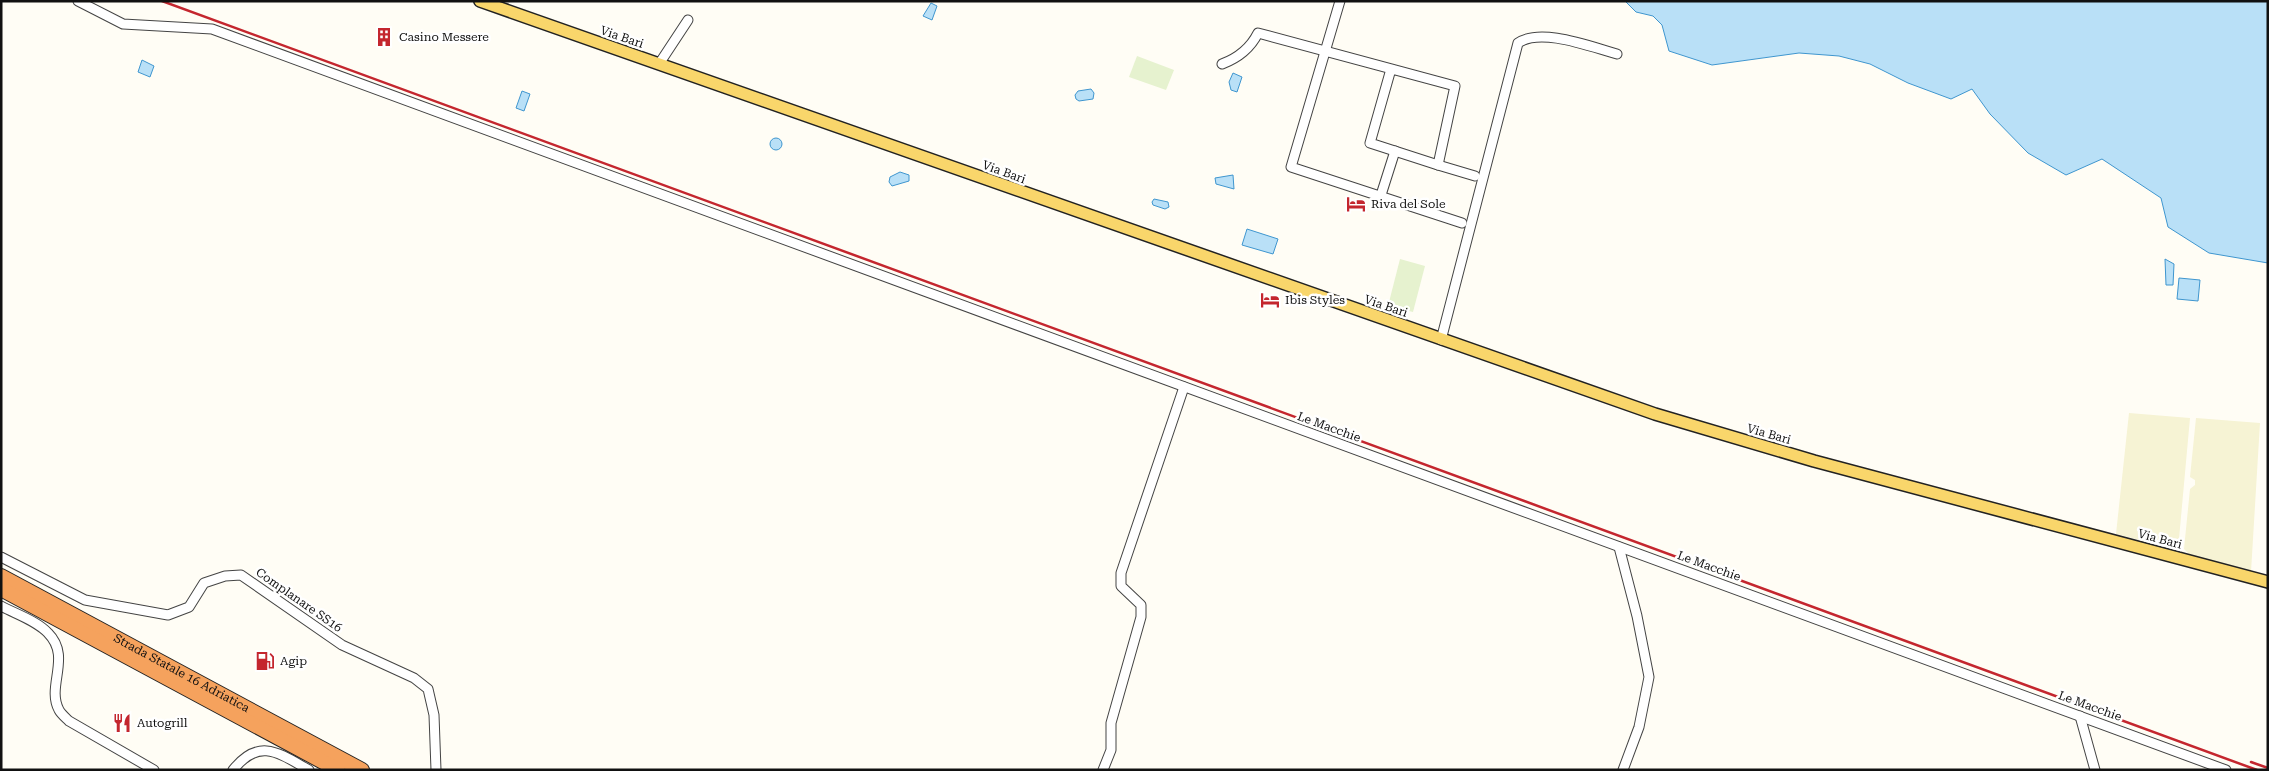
<svg xmlns="http://www.w3.org/2000/svg" width="2269" height="771" font-family="'Roboto Serif',serif">
	<style>
		.farmland { fill: #f6f3d4 }
		.pitch { fill: #e6f2cf }
		.water { fill: #b9e0f7; stroke: #3f96cf }
		.lines { fill: none; stroke-linecap: round; stroke-linejoin: round }
		.minor-casing { stroke: #444; stroke-width: 11 }
		.major-casing { stroke: #222; stroke-width: 14 }
		.highway-casing { stroke: #222; stroke-width: 16 }
		.minor { stroke: #fff; stroke-width: 9 }
		.major { stroke: #f9d66b; stroke-width: 11 }
		.highway { stroke: #f5a25d; stroke-width: 14 }
		.rail { stroke: #c4262e; stroke-width: 2.5 }
		.labels { text-anchor: middle; stroke-width: 5; stroke-linejoin: round; paint-order: stroke }
		.poi-label { font-size: 12px; fill: #111; stroke: #fff; text-anchor: start }
		.street-label { font-size: 12px; fill: #111; stroke: #fff }
	</style>
	<rect width="100%" height="100%" fill="#fffdf5"/>
	<!-- farmland -->
	<g class="farmland">
		<path d="M2129,413L2190,418L2178,550L2116,534Z"/>
		<path d="M2196,418L2260,423L2251,572L2189,554L2184,549L2190,489L2195,485V480L2190,477Z"/>
	</g>
	<!-- pitch -->
	<g class="pitch">
		<path d="M1137,56L1174,70L1166,90L1129,77Z"/>
		<path d="M1400,259L1425,266L1413,312L1388,306Z"/>
	</g>
	<!-- water -->
	<g class="water">
		<path d="M1625,1H2268V263L2209,253L2168,227L2161,198L2102,159L2066,175L2028,153L1990,114L1972,89L1951,99L1908,83L1870,64L1839,56L1799,53L1712,65L1669,51L1662,25L1653,16L1636,12Z"/>
		<path d="M931,3L937,6L932,20L923,16Z"/>
		<path d="M142,60L154,66L150,77L138,72Z"/>
		<path d="M1233,73L1242,77L1237,92L1231,90L1229,82Z"/>
		<path d="M1091,89L1094,93L1093,99L1079,101L1076,99L1075,95L1078,91Z"/>
		<path d="M522,91L530,94L524,111L516,108Z"/>
		<circle cx="776" cy="144" r="6"/>
		<path d="M900,172L909,175V181L892,186L889,182L890,177Z"/>
		<path d="M1233,175L1234,189L1216,184L1215,178Z"/>
		<path d="M1154,199L1168,202L1169,207L1165,209L1153,205L1152,202Z"/>
		<path d="M1247,229L1278,239L1273,254L1242,245Z"/>
		<path d="M2165,259L2174,264L2173,285H2166Z"/>
		<path d="M2179,278L2200,280L2198,301L2177,299Z"/>
	</g>
	<g class="lines">
		<!-- minor casing -->
		<g class="minor-casing">
			<g id="minor">
				<path d="M78,1L123,24L212,29L2226,770"/>
				<path d="M1340,1L1291,167L1462,223"/>
				<path d="M659,64L688,20"/>
				<path d="M1222,64C1238,58 1251,47 1258,33L1455,86L1438,165L1370,143L1391,69"/>
				<path d="M1438,165L1475,176"/>
				<path d="M1381,195L1395,151"/>
				<path d="M1441,340L1518,43C1541,27 1591,47 1617,54"/>
				<path d="M1619,547L1637,616L1649,677L1639,727L1623,770"/>
				<path d="M1,557L85,600L168,615L189,607L204,583L225,576L241,575L342,645L414,678L428,689L434,715L436,770"/>
				<path d="M1,606C16,614 37,621 48,633C72,657 46,686 59,710C61,714 66,718 69,721L154,770"/>
				<path d="M2080,716L2095,770"/>
				<path d="M233,770C259,737 279,753 309,770"/>
				<path d="M1103,770L1111,750V723L1141,617V605L1121,586V573L1184,387"/>
			</g>
		</g>
		<!-- major casing -->
		<g class="major-casing">
			<path id="major" d="M480,1L1655,414L1814,461L2268,582"/>
		</g>
		<!-- highway casing -->
		<g class="highway-casing">
			<g id="highway">
				<path id="s1" d="M1,576L362,770"/>
				<path d="M1,589L338,770"/>
			</g>
		</g>
		<!-- minor -->
		<use href="#minor" class="minor"/>
		<!-- major -->
		<use href="#major" class="major"/>
		<!-- highway -->
		<use href="#highway" class="highway"/>
		<!-- rail -->
		<g class="rail">
			<path d="M162,1L2257,770"/>
			<path d="M2251,762L2268,768"/>
		</g>
	</g>
	<!-- icons -->
	<defs>
		<g id="building-bare" transform="scale(1.5)"><path d="M-4-6H4V6H1V3H-1V6H-4ZM-2.5-4.3h1.7v1.8h-1.7ZM.8-4.3h1.7v1.8H.8ZM-2.5-1h1.7V.8h-1.7ZM.8-1h1.7V.8H.8Z" fill="#c4262e" stroke="#fff" stroke-width="2.5" paint-order="stroke"/></g>
		<g id="hotel-bare" transform="scale(1.5)"><path d="M-6-4.5h1.5V1H6V5H4.5V3h-9V5H-6ZM-4 0a1.8 1.8 0 1 1 3.6 0ZM.5 0V-2.5h3Q6-2.5 6 0Z" fill="#c4262e" stroke="#fff" stroke-width="2.5" paint-order="stroke"/></g>
		<g id="fuel-bare" transform="scale(1.5)"><path d="M-5.5-6h7V0h2V4h1.3V-2.5L3-4.5l.8-.8L6-3V5H2.5V1h-1V6h-7ZM-4.2-4.7v3.2H.2V-4.7Z" fill="#c4262e" stroke="#fff" stroke-width="2.5" paint-order="stroke"/></g>
		<g id="restaurant-bare" transform="scale(1.5)"><path d="M-5-6h1v4h1v-4h1v4h1v-4h1v5L-1.5 .5V6h-2V.5L-5-1ZM5-6V6H3V1.5H1.5Q1.5-4 5-6Z" fill="#c4262e" stroke="#fff" stroke-width="2.5" paint-order="stroke"/></g>
	</defs>
	<g fill-rule="evenodd">
		<use href="#building-bare" x="384" y="37"/>
		<use href="#hotel-bare" x="1356" y="204"/>
		<use href="#hotel-bare" x="1270" y="300"/>
		<use href="#fuel-bare" x="265" y="661"/>
		<use href="#restaurant-bare" x="122" y="723"/>
	</g>
	<g class="labels">
		<!-- poi labels -->
		<g class="poi-label">
			<text x="399" y="41">Casino Messere</text>
			<text x="1371" y="208">Riva del Sole</text>
			<text x="1285" y="304">Ibis Styles</text>
			<text x="280" y="665">Agip</text>
			<text x="137" y="727">Autogrill</text>
		</g>
		<!-- street labels -->
		<g class="street-label">
			<text transform="translate(622 37) rotate(19)" y="4">Via Bari</text>
			<text transform="translate(1004 172) rotate(20)" y="4">Via Bari</text>
			<text transform="translate(1386 306) rotate(19)" y="4">Via Bari</text>
			<text transform="translate(1329 427) rotate(20)" y="4">Le Macchie</text>
			<text transform="translate(1769 434) rotate(16)" y="4">Via Bari</text>
			<text transform="translate(2160 539) rotate(15)" y="4">Via Bari</text>
			<text transform="translate(1709 566) rotate(20)" y="4">Le Macchie</text>
			<text transform="translate(299 600) rotate(35)" y="4">Complanare SS16</text>
			<text dy="4" stroke="none"><textPath href="#s1" startOffset="205">Strada Statale 16 Adriatica</textPath></text>
			<text transform="translate(2090 706) rotate(20)" y="4">Le Macchie</text>
		</g>
	</g>
	<!-- border -->
	<rect width="2269" height="771" fill="none" stroke="#111111" stroke-width="5"/>
</svg>
